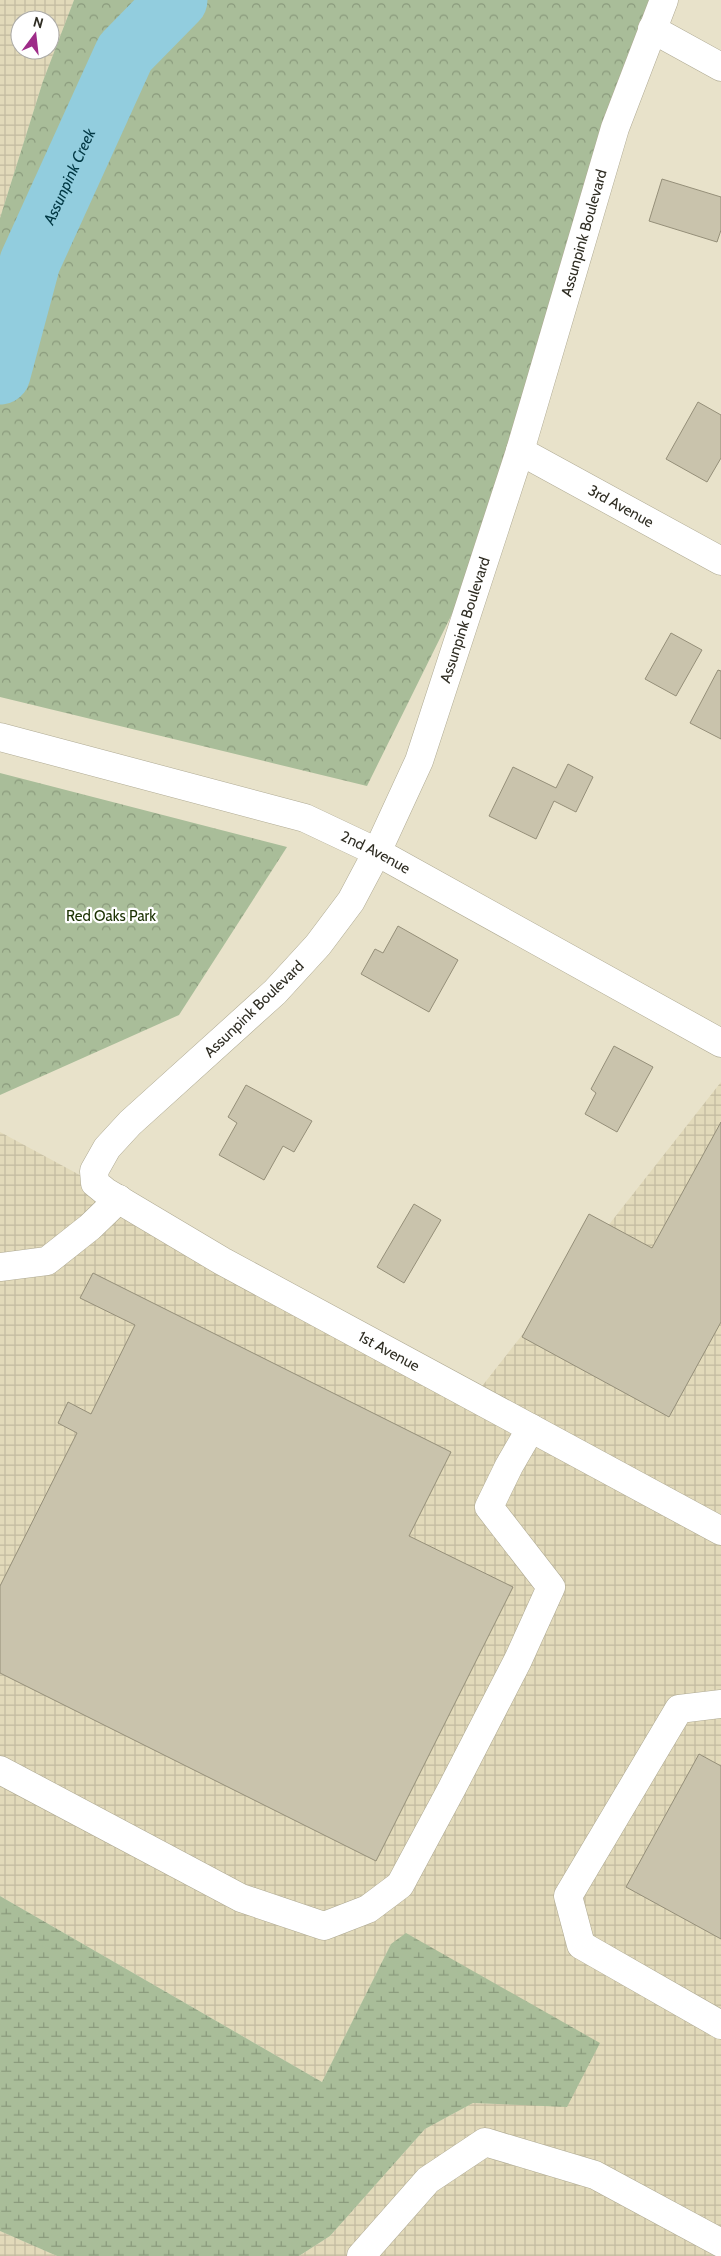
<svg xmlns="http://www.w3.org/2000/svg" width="721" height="2256" font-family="Cabin,sans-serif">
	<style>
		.industrial { fill: url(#industrial-grid); fill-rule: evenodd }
		.forest { fill: url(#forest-crowns) }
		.wetland { fill: url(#wetland-marsh) }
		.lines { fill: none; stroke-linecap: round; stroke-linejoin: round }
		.river { stroke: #92cdde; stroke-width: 61 }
		.building { fill: #c9c3ac; stroke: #958f79 }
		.minor-casing { stroke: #afaa93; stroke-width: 29 }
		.minor { stroke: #fff; stroke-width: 28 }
		.labels { text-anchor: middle; stroke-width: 4.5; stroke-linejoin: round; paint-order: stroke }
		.street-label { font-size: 15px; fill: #2f2d23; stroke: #fff }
		.park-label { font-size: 15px; fill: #1c3203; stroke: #fff }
		.water-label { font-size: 16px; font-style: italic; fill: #003743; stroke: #fff }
	</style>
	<defs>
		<pattern id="industrial-grid" width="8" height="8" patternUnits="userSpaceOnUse" patternTransform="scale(1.25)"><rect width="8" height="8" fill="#e2daba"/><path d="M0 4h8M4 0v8" fill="none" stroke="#c2bba0"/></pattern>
		<pattern id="forest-crowns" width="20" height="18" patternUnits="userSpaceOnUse" patternTransform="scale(1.25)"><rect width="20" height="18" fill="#a9bd99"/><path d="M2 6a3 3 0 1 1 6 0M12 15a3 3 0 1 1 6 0" fill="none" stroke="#8a9a7c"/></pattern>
		<pattern id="wetland-marsh" width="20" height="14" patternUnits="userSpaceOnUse" patternTransform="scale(1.25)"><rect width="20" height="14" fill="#a9bd99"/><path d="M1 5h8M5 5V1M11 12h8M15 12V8" fill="none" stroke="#8a9a7c"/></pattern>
	</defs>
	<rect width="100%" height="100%" fill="#e8e2ca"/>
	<!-- industrial -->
	<g class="industrial">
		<path d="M0,0H74L43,81L0,218ZM20,20H50V50H20Z"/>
		<path d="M721,1082V2256H299L330,2236L425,2129L473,2103L567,2106L391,1944L322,2082L0,1896V1132L479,1390Z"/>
		<path d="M0,2231L57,2256H0Z"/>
	</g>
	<!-- forest -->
	<g class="forest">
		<path d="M74,0H678L567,280L493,531L367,786L0,697V218L43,81Z"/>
		<path d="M0,773L287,847L179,1015L0,1095Z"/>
	</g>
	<!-- wetland -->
	<path class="wetland" d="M0,1896L322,2082L391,1944L406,1933L600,2043L567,2107L473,2103L425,2129L330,2236L299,2256H57L0,2231Z"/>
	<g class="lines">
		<!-- river -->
		<path class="river" id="s1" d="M0,374L30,262L125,53L177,0"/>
	</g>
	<!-- building -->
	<g class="building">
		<path d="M662,179L721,197V230L717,242L649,221Z"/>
		<path d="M698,402L721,415V458L707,482L666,459Z"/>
		<path d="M671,633L702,650L676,696L645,679Z"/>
		<path d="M718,670L721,671V739L690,723Z"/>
		<path d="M568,764L593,777L576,812L554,801L536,839L489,816L513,767L556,788Z"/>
		<path d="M398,926L458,960L429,1012L361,974L375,949L383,953Z"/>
		<path d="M614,1046L653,1067L617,1132L585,1114L596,1093L591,1089Z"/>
		<path d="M246,1085L312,1121L294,1152L283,1146L264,1180L219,1155L237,1123L228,1117Z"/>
		<path d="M721,1122V1322L669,1417L522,1337L589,1214L652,1248Z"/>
		<path d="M414,1204L441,1220L404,1283L377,1267Z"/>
		<path d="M93,1273L451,1452L409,1536L513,1587L376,1861L0,1673V1586L77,1433L58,1423L68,1402L91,1414L135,1325L80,1298Z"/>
		<path d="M699,1754L721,1766V1939L626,1887Z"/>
	</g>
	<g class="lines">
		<!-- minor casing -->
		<g class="minor-casing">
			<g id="minor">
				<path id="s2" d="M664,0L615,128L520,451L419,761L377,852L351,901L318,945L275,992L130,1123L107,1148L94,1171L95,1183L106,1192L222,1261L721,1531"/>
				<path d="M652,29L721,67"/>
				<path id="s3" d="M520,451L721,561"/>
				<path id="s4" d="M0,737L305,818L377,852L721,1043"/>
				<path d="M0,1267L47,1261L90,1227L119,1199"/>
				<path d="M721,1704L679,1709L568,1896L581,1945L721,2025"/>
				<path d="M0,1770L241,1898L324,1926L368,1909L400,1885L451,1790L518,1660L551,1587L489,1507L509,1466L531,1428"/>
				<path d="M361,2256L428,2180L485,2142L595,2175L721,2243"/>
			</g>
		</g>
		<!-- minor -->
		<use href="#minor" class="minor"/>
	</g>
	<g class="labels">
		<!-- street labels -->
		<g class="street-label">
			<text transform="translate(584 233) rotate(-74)" y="5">Assunpink Boulevard</text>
			<text dy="5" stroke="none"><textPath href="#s3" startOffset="115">3rd Avenue</textPath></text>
			<text transform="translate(465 620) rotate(-72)" y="5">Assunpink Boulevard</text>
			<text dy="5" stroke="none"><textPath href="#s4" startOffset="394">2nd Avenue</textPath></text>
			<text transform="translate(254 1009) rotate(-44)" y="5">Assunpink Boulevard</text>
			<text dy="5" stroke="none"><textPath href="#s2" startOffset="1681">1st Avenue</textPath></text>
		</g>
		<!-- park labels -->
		<g class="park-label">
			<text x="111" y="921">Red Oaks Park</text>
		</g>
		<!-- water labels -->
		<g class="water-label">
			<text dy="6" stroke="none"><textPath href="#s1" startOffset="210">Assunpink Creek</textPath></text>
		</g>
	</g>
	<!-- north arrow -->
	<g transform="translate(35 35) rotate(15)"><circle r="24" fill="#ffffff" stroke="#acaba7"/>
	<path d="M0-4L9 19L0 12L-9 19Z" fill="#9e2b88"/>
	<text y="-8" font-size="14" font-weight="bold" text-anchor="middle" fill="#2f2d23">N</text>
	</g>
</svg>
